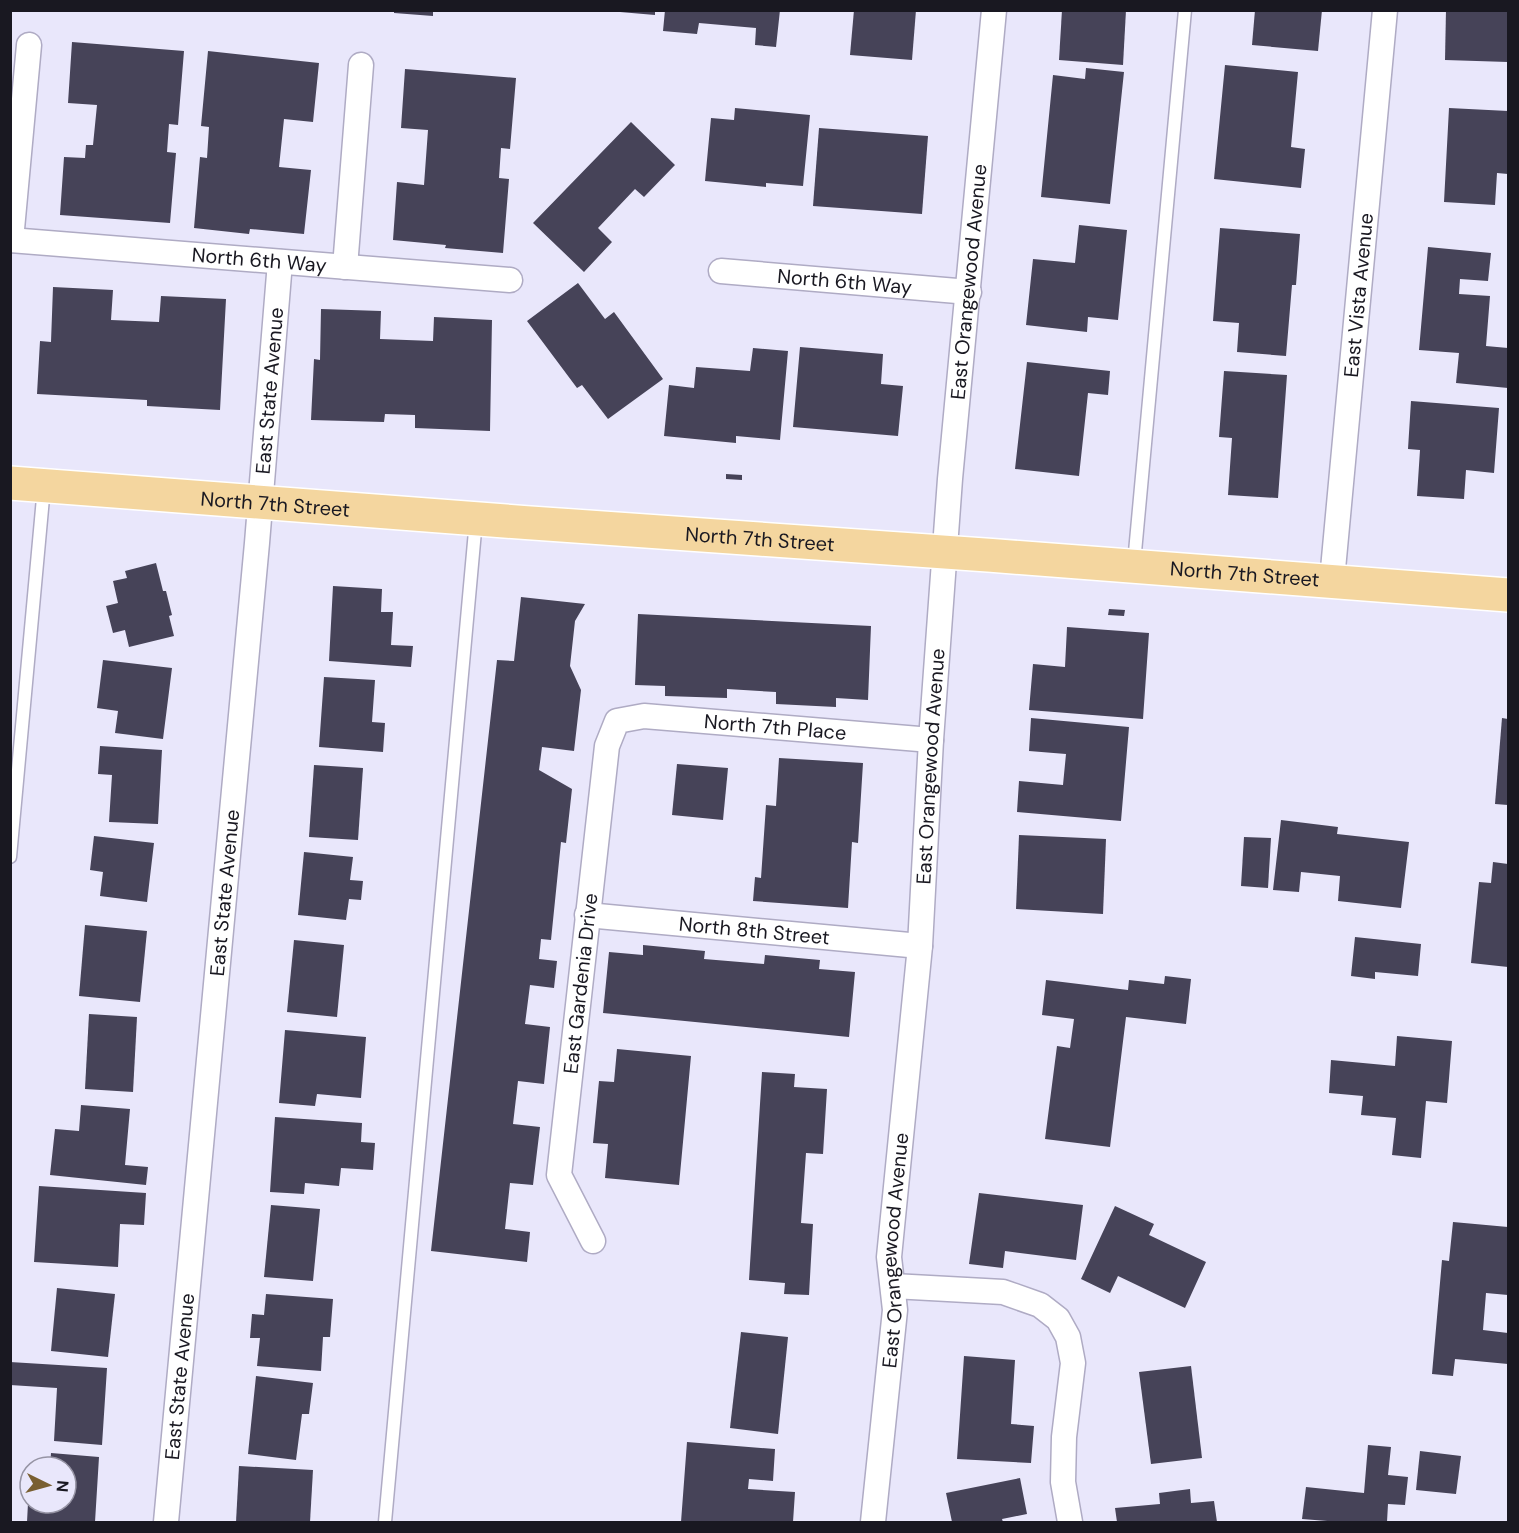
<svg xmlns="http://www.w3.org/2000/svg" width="1519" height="1533" font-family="'DM Sans',sans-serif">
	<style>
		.building { fill: #464358 }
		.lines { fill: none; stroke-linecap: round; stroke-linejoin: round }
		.lane-casing { stroke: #afabc4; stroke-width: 15 }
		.street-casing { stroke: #afabc4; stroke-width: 27 }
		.primary-casing { stroke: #fff; stroke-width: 36 }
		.lane { stroke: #fff; stroke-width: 12 }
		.street { stroke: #fff; stroke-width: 24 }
		.primary { stroke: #f4d69f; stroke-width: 33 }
		.labels { text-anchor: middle; stroke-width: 6; stroke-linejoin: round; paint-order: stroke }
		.street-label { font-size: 20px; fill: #191821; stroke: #e9e7fb }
	</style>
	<rect width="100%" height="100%" fill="#e9e7fb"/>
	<!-- building -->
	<g class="building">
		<path d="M394,10H433V16L394,13Z"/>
		<path d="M620,10H655V15L620,12Z"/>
		<path d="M665,10H780L776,47L755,45L756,28L699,23L697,34L663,31Z"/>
		<path d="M854,10H916L912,60L850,55Z"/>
		<path d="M1062,10H1126L1123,65L1059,60Z"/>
		<path d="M1255,10H1322L1318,51L1252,45Z"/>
		<path d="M1446,10H1508V62L1445,60Z"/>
		<path d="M72,42L184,51L178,125L169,124L167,152L176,153L170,223L60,215L64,157L85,158L86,145H93L97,105L68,103Z"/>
		<path d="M208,51L319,63L313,122L284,119L279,167L311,170L304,234L250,229L249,234L194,228L200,157L207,158L209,127L201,126Z"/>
		<path d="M1225,65L1298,72L1291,147L1305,149L1301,188L1214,179Z"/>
		<path d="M1086,68L1124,72L1110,204L1041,197L1053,75L1085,79Z"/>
		<path d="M405,69L516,78L510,149L501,148L499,178L509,179L503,253L445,248L446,245L393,240L397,182L424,185L428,130L401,128Z"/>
		<path d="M735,108L810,115L803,186L766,183V187L705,181L711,118L734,120Z"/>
		<path d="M1449,108L1508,111V174L1497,173L1495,205L1444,202Z"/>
		<path d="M631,122L675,165L644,197L635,189L598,228L612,242L584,272L533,223Z"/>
		<path d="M819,128L928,136L922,214L813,206Z"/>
		<path d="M1079,225L1127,230L1118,320L1088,317L1087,332L1026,325L1033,259L1075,263Z"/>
		<path d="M1220,228L1300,234L1296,285H1292L1286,356L1237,352L1239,323L1213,321Z"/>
		<path d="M1428,247L1491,253L1488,281L1460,279L1459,294L1490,296L1486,346L1508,348V388L1456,383L1459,353L1419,350Z"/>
		<path d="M578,283L605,319L614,312L663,379L608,419L582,385L577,388L527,321Z"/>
		<path d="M53,287L113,290L111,320L159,322L161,296L226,299L220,410L147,406V400L37,394L40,341L51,342Z"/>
		<path d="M321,309L381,311L380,339L433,341L434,317L492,320L490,431L415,428V415L385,414L384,422L311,420L314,359L320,360Z"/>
		<path d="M800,347L883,354L881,384L903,386L898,436L793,427Z"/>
		<path d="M753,348L788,351L780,440L736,436V443L664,436L669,385L694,388L696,367L750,371Z"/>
		<path d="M1027,362L1110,371L1108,395L1088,393L1079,476L1015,469Z"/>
		<path d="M1224,371L1287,375L1278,498L1228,495L1232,438L1219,437Z"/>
		<path d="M1411,401L1499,408L1494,473L1466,470L1464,499L1417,496L1420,450L1408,449Z"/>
		<path d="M726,474L742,475V480L726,479Z"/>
		<path d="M156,563L163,591H166L172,615L169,616L174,636L129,647L125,630L113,633L106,606L118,603L113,581L127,578L125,571Z"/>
		<path d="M333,586L382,589L381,612H393L391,645L413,646L411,667L329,661Z"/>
		<path d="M521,597L585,604L575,621L570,666L581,690L574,751L542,747L539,770L572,789L566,843L561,842L551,940L541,939L539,959L557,961L554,988L530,985L525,1024L550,1027L544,1084L518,1081L513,1124L540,1127L533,1185L510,1183L505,1229L530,1232L527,1262L431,1251L497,660L514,661Z"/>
		<path d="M1109,609L1125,610L1124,616L1108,615Z"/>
		<path d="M638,614L871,626L868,700L836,698V707L776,704V692L727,689V698L665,696V686L635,685Z"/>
		<path d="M1067,627L1149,633L1143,719L1029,710L1033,664L1065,667Z"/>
		<path d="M103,660L172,668L163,739L115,733L118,711L97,708Z"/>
		<path d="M324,677L375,680L372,722L385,723L383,752L319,747Z"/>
		<path d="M1031,718L1129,727L1121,821L1017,812L1019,781L1063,785L1066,754L1029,751Z"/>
		<path d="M1502,718L1508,719V805L1495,804Z"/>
		<path d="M100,746L162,750L158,824L109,822L112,775L98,774Z"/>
		<path d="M779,758L863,763L858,843L852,842L848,908L753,901L755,877L761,878L766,805L776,806Z"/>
		<path d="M677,764L728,768L723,820L672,815Z"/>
		<path d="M314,765L363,768L358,840L309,837Z"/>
		<path d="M1281,820L1338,827L1337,834L1409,842L1401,908L1338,901L1340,876L1301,872L1299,892L1273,890Z"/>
		<path d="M1019,835L1106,839L1103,914L1016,909Z"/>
		<path d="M94,836L154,843L147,902L100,896L103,872L90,870Z"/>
		<path d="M1244,837L1271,838L1268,888L1241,886Z"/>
		<path d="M304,852L353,857L350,880L363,881L361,900L349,899L346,920L298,915Z"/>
		<path d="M1493,862L1508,864V967L1471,963L1479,882L1491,883Z"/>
		<path d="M85,925L147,931L140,1002L79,996Z"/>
		<path d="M1355,937L1421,944L1418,976L1375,972V979L1351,976Z"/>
		<path d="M294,940L344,945L337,1017L287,1012Z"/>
		<path d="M643,945L705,951L704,959L764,964L765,955L820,960L819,969L855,972L849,1037L603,1013L609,952L643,955Z"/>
		<path d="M1165,976L1191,979L1186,1024L1126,1017L1110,1147L1045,1139L1057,1046L1070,1048L1074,1019L1042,1015L1046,980L1128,990L1129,980L1164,984Z"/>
		<path d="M89,1014L137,1017L133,1092L85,1089Z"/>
		<path d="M285,1030L366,1037L361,1098L317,1094L315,1106L279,1103Z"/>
		<path d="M1397,1036L1452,1041L1447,1103L1426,1101L1421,1158L1392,1155L1396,1118L1361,1115L1363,1096L1329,1093L1331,1060L1395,1066Z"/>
		<path d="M617,1049L691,1056L679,1185L605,1178L608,1144L593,1143L599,1081L614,1082Z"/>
		<path d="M762,1072L795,1074L794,1087L827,1089L823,1154L806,1153L801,1223L813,1224L809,1295L784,1294L785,1283L749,1280Z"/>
		<path d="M81,1105L130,1109L125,1165L148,1167L146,1185L50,1175L55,1129L79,1131Z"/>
		<path d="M275,1117L362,1123L361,1142L375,1143L373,1170L341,1168L339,1186L305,1183L304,1194L270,1192Z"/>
		<path d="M39,1186L146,1193L144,1225L120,1224L118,1267L34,1262Z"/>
		<path d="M979,1193L1083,1205L1076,1260L1005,1251L1003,1268L969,1264Z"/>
		<path d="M271,1205L320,1209L313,1281L264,1277Z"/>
		<path d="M1115,1206L1154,1224L1149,1235L1206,1262L1185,1308L1118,1276L1110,1293L1081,1279Z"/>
		<path d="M1453,1222L1508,1227V1295L1486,1293L1483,1330L1508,1333V1364L1455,1359L1453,1376L1432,1374L1442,1260L1449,1261Z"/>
		<path d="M57,1288L115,1294L108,1357L51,1351Z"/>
		<path d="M266,1294L333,1299L330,1337H323L321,1371L257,1366L260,1338H250L252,1314L264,1315Z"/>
		<path d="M741,1332L788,1337L778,1434L730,1428Z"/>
		<path d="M964,1356L1015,1360L1011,1424L1034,1426L1031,1463L957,1459Z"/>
		<path d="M10,1362L107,1368L102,1445L54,1441L57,1388L10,1385Z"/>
		<path d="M1191,1366L1202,1458L1151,1464L1139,1372Z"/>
		<path d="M256,1376L313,1383L309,1414H302L296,1460L248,1454Z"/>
		<path d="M687,1442L775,1449L773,1481L749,1479L748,1489L795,1492L793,1522H681Z"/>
		<path d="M1368,1445L1391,1447L1388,1475L1408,1477L1405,1505L1388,1504L1387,1522H1340L1302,1519L1306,1487L1364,1493Z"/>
		<path d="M1420,1451L1461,1456L1456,1494L1416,1490Z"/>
		<path d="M51,1453L99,1457L95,1522H27L28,1503H66V1467H50Z"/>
		<path d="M239,1466L313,1470L310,1522H236Z"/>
		<path d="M1020,1478L1027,1514L1002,1519L1003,1522H952L946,1493Z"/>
		<path d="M1190,1489L1191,1503L1214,1501L1217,1522H1117L1115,1508L1160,1504L1159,1493Z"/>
	</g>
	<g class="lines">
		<!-- lane casing -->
		<g class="lane-casing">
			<g id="lane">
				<path d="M1134,563L1185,10"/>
				<path d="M10,857L44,487"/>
				<path d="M385,1522L476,520"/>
			</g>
		</g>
		<!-- street casing -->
		<g class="street-casing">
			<g id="street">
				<path id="s1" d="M10,240L510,280"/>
				<path d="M11,240L29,45"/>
				<path d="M345,267L361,65"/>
				<path id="s2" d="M721,271L969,292"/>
				<path id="s3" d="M1332,580L1385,10"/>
				<path id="s4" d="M587,915L920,946"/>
				<path id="s5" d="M593,1241L559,1175L607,746L617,721L644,716L931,740"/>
				<path d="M893,1286L1003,1292L1040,1305L1058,1319L1068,1337L1073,1363L1064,1437L1063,1482L1070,1522"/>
				<path id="s6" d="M166,1522L257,543L280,262"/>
				<path id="s7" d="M873,1522L895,1310L889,1257L920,946L931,740L950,479L994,10"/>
			</g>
		</g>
		<!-- primary casing -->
		<g class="primary-casing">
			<g id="primary">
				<path id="s8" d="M10,483C509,525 1009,553 1508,595"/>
			</g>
		</g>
		<!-- lane -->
		<use href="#lane" class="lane"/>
		<!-- street -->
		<use href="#street" class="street"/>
		<!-- primary -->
		<use href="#primary" class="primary"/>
	</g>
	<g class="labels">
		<!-- street labels -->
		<g class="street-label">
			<text dy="7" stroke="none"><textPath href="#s1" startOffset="250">North 6th Way</textPath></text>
			<text dy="7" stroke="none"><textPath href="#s2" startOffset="124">North 6th Way</textPath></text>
			<text dy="7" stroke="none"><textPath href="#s7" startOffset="1245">East Orangewood Avenue</textPath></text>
			<text dy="7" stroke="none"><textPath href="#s3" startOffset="286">East Vista Avenue</textPath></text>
			<text dy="7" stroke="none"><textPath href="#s6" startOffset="1136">East State Avenue</textPath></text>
			<text dy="7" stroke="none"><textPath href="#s8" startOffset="266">North 7th Street</textPath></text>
			<text dy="7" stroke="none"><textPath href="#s8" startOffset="752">North 7th Street</textPath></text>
			<text dy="7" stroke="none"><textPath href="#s8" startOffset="1238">North 7th Street</textPath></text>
			<text dy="7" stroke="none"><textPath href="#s5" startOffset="692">North 7th Place</textPath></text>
			<text dy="7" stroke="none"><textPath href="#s7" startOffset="759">East Orangewood Avenue</textPath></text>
			<text dy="7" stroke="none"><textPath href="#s6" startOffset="632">East State Avenue</textPath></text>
			<text dy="7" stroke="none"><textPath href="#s4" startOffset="168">North 8th Street</textPath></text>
			<text dy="7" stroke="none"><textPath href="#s5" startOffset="267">East Gardenia Drive</textPath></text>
			<text dy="7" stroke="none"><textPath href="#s7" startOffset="273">East Orangewood Avenue</textPath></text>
			<text dy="7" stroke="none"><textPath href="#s6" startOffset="146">East State Avenue</textPath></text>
		</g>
	</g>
	<!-- border -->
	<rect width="1519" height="1533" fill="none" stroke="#191821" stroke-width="24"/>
	<!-- north arrow -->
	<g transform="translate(48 1485) rotate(95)"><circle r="28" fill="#e9e7fb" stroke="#9694a4" stroke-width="1.5"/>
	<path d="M0-4.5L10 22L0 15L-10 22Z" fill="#795f31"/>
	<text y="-9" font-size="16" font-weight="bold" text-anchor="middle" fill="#191821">N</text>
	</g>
</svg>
